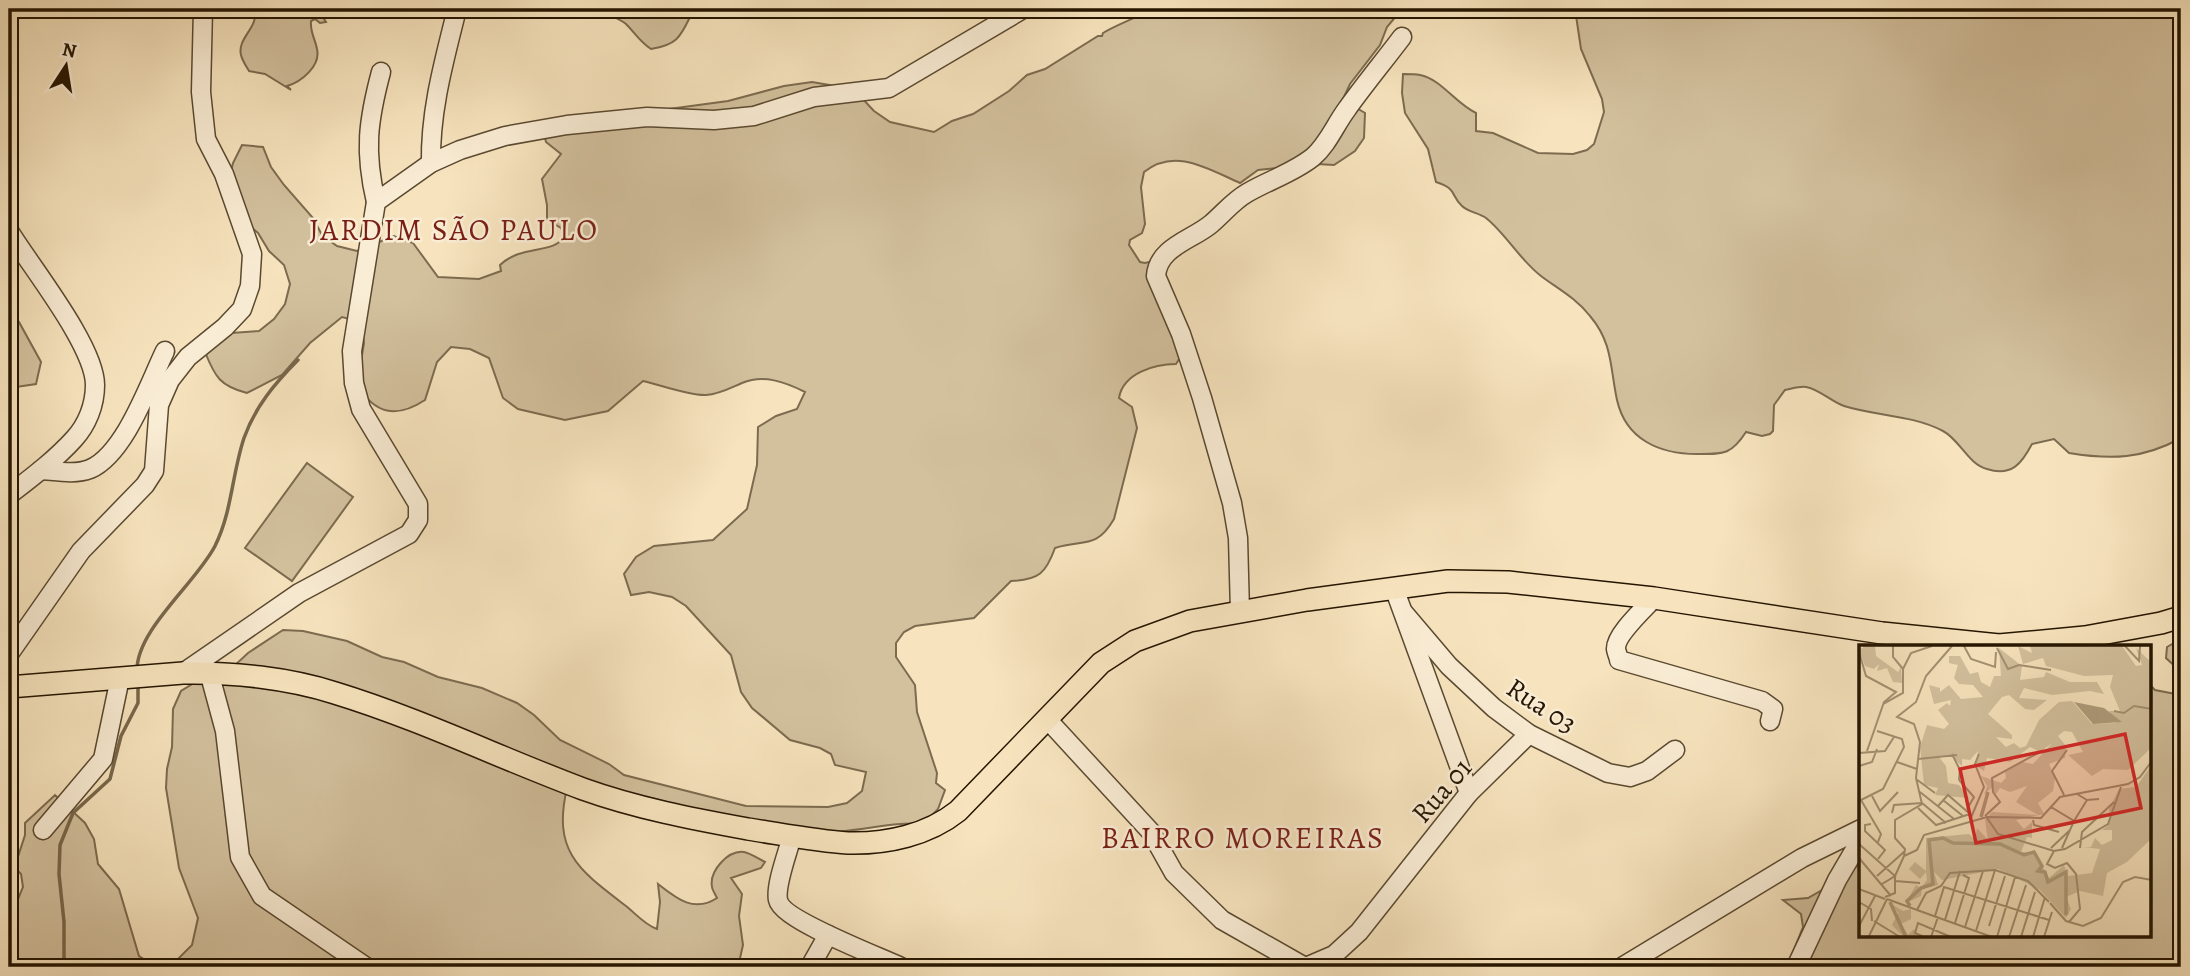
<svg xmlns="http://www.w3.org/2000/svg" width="2190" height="976" font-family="Alegreya,serif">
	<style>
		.green { fill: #d3c19e; stroke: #7c6b4f; stroke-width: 2 }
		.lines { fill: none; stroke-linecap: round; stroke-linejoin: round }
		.stream { stroke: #78674b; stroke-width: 3.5 }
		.minor-casing { stroke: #5a4930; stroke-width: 21 }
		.major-casing { stroke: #251500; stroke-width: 24 }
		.minor { stroke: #faedd5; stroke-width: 18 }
		.major { stroke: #f7e4be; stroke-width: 21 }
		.labels { text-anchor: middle; stroke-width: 5; stroke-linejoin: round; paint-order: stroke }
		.street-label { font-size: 28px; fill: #251500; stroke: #faedd5 }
		.neighbourhood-label { font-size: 30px; letter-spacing: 2px; fill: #7a1f14; stroke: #faedd5 }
		.inset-river { fill: none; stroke: #b09e7d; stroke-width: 3.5 }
		.inset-road { fill: none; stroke: #a39172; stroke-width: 2 }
		.view { fill: #d62828; fill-opacity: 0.15; stroke: #d62828; stroke-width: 3.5 }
		.inset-edge { fill: none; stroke: #251500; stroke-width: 3.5 }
	</style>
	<rect width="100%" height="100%" fill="#f7e4be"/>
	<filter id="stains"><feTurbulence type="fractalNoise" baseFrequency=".00286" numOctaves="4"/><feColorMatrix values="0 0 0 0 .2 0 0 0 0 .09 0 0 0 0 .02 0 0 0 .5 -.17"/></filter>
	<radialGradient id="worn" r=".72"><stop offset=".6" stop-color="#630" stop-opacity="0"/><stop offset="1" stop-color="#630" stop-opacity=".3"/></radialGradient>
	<!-- green -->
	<g class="green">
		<path d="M249,9H321V14L326,22L320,23L315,19L311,21C310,33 315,38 317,49C321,66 301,82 287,86L291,90L265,74L249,71C246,66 242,60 241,55C237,39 257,28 255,13Z"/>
		<path d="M601,9H694C681,34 681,44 651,49C640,42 635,33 626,24C619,18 608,16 601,9Z"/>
		<path d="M1151,9H1402L1387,27L1380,45L1350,84L1341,103L1353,106L1365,113L1364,138L1355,151L1334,165L1317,164L1258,170L1240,183C1208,169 1175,147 1144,172L1141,187L1145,224L1142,233L1130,240L1129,245L1140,262L1145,263L1161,259C1159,269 1154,283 1156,292C1158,316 1195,338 1176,364C1155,364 1123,373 1119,398L1132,407L1137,428L1114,519C1096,550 1083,539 1055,548C1046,573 1039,580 1011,581L974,618L915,626L904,632L896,643V657L915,685L917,712L937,773L936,783L945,790L938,809L924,824C891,821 860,832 827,832L567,788C552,852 579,870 626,906C636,914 645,925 657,929L660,902L658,884C677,899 694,913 717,898C716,896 712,889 712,887C709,871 728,850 744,852C750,853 759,859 765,862L761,868L731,878L742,894L739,916L743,945L738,967H9V921L23,887L21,874L19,872L16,874L14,869L25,835V823L55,795L85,823L94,839L98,864L119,889L139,956L156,967L177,960L192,945L198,918L179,868L166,788L167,769L172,747L173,709L181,691L199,680L232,668L248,653L283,630L303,631L347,641L382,657L404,662L438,677L482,688L517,703L534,715L560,740L609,764L624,775L746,806L828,807L847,803L862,791L866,772L835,765L831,754L820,748L790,740L752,708L741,692L731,655L686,606L672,597L649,592L631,595L624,574L636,557L654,546L713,540L747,509L757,465L758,427L776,416L797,409L805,392C785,382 764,374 742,383C730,388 720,394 706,395C689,396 661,385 643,381L608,411L565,420L518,409L503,398L489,358L470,349L451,347L437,362L425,400C396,419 375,414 357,385L364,343L361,322L342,317L310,343L282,375L247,393C220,386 215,377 205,352L217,334L259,331L274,319L285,304L290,284L284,265L269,251L258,233L243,220L228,183L233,163L242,145L263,147L271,167L284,185L313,218L322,235L337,246L357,251L394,236L413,243L438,277L479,279L501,271L500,265C522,244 553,255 565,236L561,228L547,220V205L542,179L561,154L546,142L544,134L617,116L728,101L784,86L812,82L847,88L860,96L874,111L890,122L934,132L952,121L973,114L1009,91L1027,75L1045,69L1098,36H1102L1103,33C1120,23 1135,19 1151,9Z"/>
		<path d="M1575,9H2181V438C2143,459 2111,460 2069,453L2054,439L2032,444C2022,463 2012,477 1987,469C1968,464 1960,440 1943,431C1913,415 1876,416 1844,406C1832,402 1819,389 1806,387C1800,386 1791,389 1785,390L1774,405L1773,431L1770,434L1762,436L1746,432C1731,455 1724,454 1697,454C1660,454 1626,440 1617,400C1610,368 1613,343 1590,316C1576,298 1558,289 1541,276C1520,260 1506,234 1486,218C1479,213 1468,212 1462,206C1450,195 1458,189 1436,182L1428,149L1405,113L1402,93L1403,74C1408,74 1415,74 1420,75C1441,79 1456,104 1476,113V131L1493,133L1538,153L1573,154L1587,150L1594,144L1604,112L1602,99L1581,49Z"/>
		<path d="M9,313L19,322L41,362L36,384L16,387L9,386Z"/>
		<path d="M307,463L353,497L292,581L245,548Z"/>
		<path d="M2181,639V676L2179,670L2166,658L2167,647Z"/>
		<path d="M2150,685L2155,690L2181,695V967H1787L1803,927L1801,914L1783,900L1808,898L1822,890L1833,874L1861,865V936H2150Z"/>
	</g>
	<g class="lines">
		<!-- stream -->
		<g class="stream">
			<path d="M137,671C136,630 196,583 215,546C232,512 232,474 244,438C255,407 275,383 298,360"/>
			<path d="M64,967V922L59,874L60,845L73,813L110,779L121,736L138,703V686"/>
		</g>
		<!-- minor casing -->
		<g class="minor-casing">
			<g id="minor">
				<path d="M431,163C430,113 443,65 455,17"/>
				<path d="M376,202C364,151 368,121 381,72"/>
				<path d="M9,231C31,267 95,346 95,385C95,405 87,425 74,439C55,460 31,478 9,495"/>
				<path d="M41,470C56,471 75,475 90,469C125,454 149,384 165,351"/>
				<path d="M1394,588L1469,793"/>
				<path d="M1654,598C1645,608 1615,635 1616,649C1616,651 1619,658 1619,660L1762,701L1773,709L1770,721"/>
				<path d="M1240,612L1238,538L1232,503L1202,398L1181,334L1156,276C1158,247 1192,240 1211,224C1224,213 1233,201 1247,193C1269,180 1293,173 1313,157C1328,144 1335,125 1347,109C1364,85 1384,61 1402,37"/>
				<path d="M1404,613L1449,666L1494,708L1529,734L1608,773L1630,777L1647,771L1675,750"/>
				<path d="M9,654L81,551L145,485L154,471L159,405L170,380L188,357L225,327L242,309L250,286L252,254L224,174L206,139L201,92L203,9"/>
				<path d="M209,672L225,731L240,857L262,896L366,967"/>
				<path d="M183,673L299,593L409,534L418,520V504L361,409L354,383L352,351L376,202L431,163L460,150L505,136L567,125L647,117L714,120L754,116L814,97L889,88L1023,9"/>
				<path d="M1047,719L1151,832L1174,873L1222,920L1305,967"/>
				<path d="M43,830L103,759L120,678"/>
				<path d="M792,836C788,852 775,885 778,900C782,920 880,957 901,967"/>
				<path d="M810,967L828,935"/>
				<path d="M1306,967L1334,955L1359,932L1469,793L1529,734"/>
				<path d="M1622,967L1802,858L1861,829"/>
				<path d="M1796,967L1837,880L1861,839"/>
			</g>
		</g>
		<!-- major casing -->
		<g class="major-casing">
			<path id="major" d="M9,687L183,673C231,672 289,678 335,693C420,719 500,758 583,789C636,808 693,819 748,829C781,834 815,841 848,843C887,844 928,835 958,811L1101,663L1135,641L1190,621L1307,600L1448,581L1508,582L1654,598L1882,633L1999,645L2085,637L2161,623L2181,617"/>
		</g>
		<!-- minor -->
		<use href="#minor" class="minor"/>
		<!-- major -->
		<use href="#major" class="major"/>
	</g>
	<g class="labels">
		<!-- street labels -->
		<g class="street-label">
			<text transform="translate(1542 705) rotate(33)" y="10">Rua 03</text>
			<text transform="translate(1441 790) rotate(-49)" y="10">Rua 01</text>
		</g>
		<!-- neighbourhood labels -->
		<g class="neighbourhood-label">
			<text x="454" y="240">JARDIM SÃO PAULO</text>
			<text x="1243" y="848">BAIRRO MOREIRAS</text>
		</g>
	</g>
	<!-- overview -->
	<g transform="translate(1859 645)">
		<rect width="292" height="292" fill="#f7e4be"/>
		<path d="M6,1H16L17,11L39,27L42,22L43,38L34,37L28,23L18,26L20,19L15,24L6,21L0,5ZM159,1L173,8L171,1H263L277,21L283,20L277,3L292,17V103L269,125L244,124L233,131L209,110L224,107L213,87L205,86L199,91L207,101L206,113L190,119L196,133L194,146L179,158L185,169L157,175L165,184L173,177V193L168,192L162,207H176L190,233L205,220L209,231L233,228L241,204L224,202H232L236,193L243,200L253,195V185H243L250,180V164L260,144L277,142L292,121V194L268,217L248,228L244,251L221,246L207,252L212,264L207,273L181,245L139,224L83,235L75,227L79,240L63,244L62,251L51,256L50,252L57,240L62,243L68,235L67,227L61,234L50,224L56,217L67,226V193L110,189L116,195L118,183L129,195L126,175L133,167L179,170L157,157L168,141L151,147L141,143L137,149L132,143L125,150L128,141L122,131L142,138L147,133L146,127L164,117L174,119L193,98L181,107L171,102L151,117L128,113L125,126L116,120L119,106L111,115L103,114V121L92,111L80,112L87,121L89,138L100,140L110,153L76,150L79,143L65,140L61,102L68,80L85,84L90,79L79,65L88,58L91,61L92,55L75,59L70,40L81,43V47L90,40L102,54L124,52L114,40L100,39L95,33L99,20L90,18V11H101L111,29L119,27L122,37L131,42L135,31H142L140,3L163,21L161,35L185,32L187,27L211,37H238L245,49L231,46L193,50L165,43L160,53L188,55L175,65L166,64L150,50L143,52L129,69L153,90V94L137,92L147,102L155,98L161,103L167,101L180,75L200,57L213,56L233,79L257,78L250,66H261L251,42L254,30L225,31L187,21L184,13L164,19ZM32,259L44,266L52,264V274L42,279L49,290L55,284L59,292H45L33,280L39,268Z" fill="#d3c19e"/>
		<path d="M215,57L245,63L263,77L234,79Z" fill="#b09e7d"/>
		<path class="inset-river" d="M122,172L129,147M31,257L47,292M51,261L48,256L62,243L74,239L70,195L84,193L94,198L141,199L165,210L175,207L183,221L179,226L186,227L189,237L207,227V270"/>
		<path class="inset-road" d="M34,1V12L44,24M105,1L112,14L136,22L137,7M266,1L280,16L281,1M138,3L149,24L160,20L192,25M0,7L7,31L37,47L25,57L8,106M24,59L44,48V24L52,8L73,1M255,66L265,68L275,61L293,64M0,108L26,106L35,92M93,109L101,125L100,135M59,114L98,110M38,117L58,124M0,121L13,117L18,104M57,134L76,148M100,135L115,152L108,164M61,147L95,174M218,149L228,155L240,154M205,150L193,126L208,105M13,151L21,166L39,147M2,155L22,189L19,197M84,155L104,171M0,156L24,144L45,102L43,94L18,86M79,161L89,150L111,169M192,162L215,176L203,203M59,163L77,180L111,169M33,168L35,160L63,158L87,178M126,171L141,157L134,147L133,133L179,108M128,173L139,189L195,206L206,204L249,179L262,142M111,175L125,142L116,119L120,109M174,175L175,180L200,187M215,176L228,155M12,179L6,180V186L26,205L19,214M0,199L36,231L23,239M192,203L210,186M221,203L223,187L255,157M195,206L188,219L196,223L208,218L217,229L221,264L210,277M45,210L46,204L36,193V175L63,159L57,133L61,97L55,79L38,72L57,57L67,31L93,1M0,213L32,251M18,231L46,206M36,236L61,238M0,244L26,254M26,252L36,248V231L45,211L58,205L65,190L128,172L182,173L201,152L269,139L281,132L293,116M28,254L58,265L67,248L82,241L91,228L136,225L169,236L190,257M0,257L12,264L13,276M191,258L207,276L224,281L242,273L264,237L276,232L293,235M58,265L133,292M76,271L85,242L190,275M86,275L101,226M15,276L41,292M96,278L110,233L104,230M0,281L16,251M130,281L146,231M106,282L124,226M117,286L136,225M10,291L28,254M65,292L56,288L59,278L92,292M72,292L79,272M138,292L156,232M150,292L167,240M162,292L176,247M174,292L186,252M185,292L193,267"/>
		<path class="view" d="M266,89L282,163L117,198L101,124Z"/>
		<rect width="292" height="292" class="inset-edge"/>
	</g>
	<!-- margin -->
	<rect width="2190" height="976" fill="none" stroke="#f7e4be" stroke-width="35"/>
	<rect x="10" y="10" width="2169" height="955" fill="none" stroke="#251500" stroke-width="3.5"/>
	<rect x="18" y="18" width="2155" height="941" fill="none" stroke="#251500" stroke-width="2"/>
	<!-- north arrow -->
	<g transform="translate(66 66) rotate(12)" stroke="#faedd5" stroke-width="5" paint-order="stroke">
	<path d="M0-5L12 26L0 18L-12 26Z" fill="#251500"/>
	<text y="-10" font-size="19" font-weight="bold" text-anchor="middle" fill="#251500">N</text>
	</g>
	<rect width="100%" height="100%" filter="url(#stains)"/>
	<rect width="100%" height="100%" fill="url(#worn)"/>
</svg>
